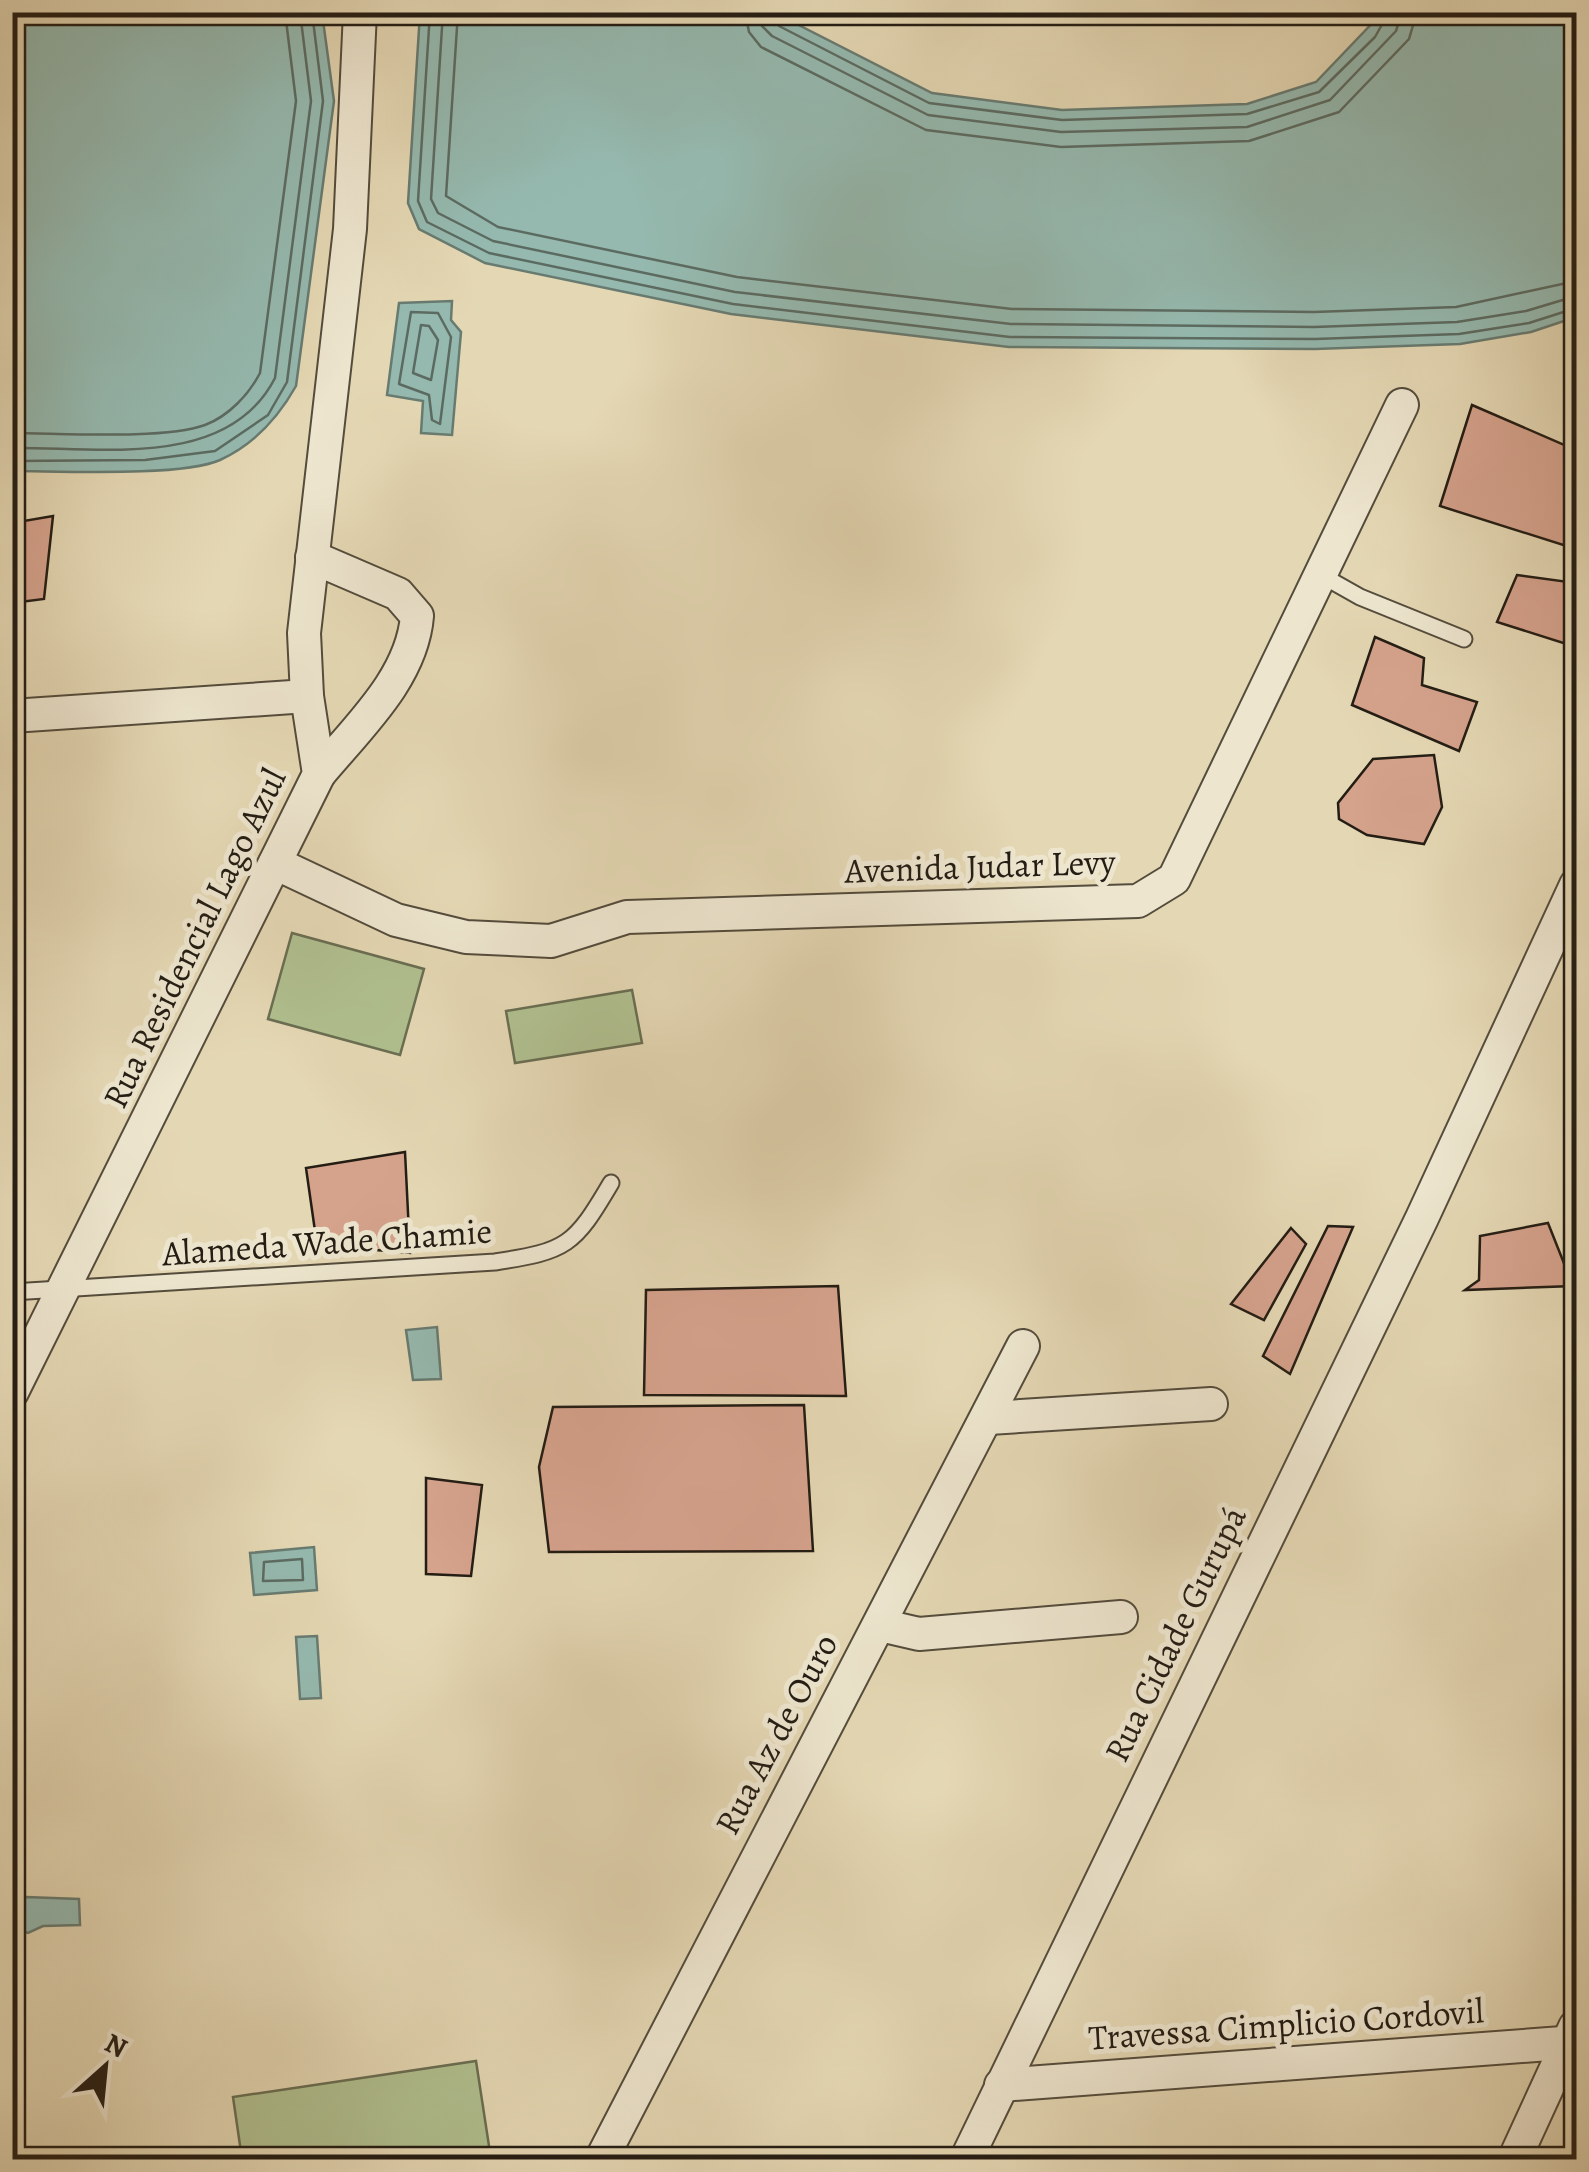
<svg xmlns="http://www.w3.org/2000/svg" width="1589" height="2172" font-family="Alegreya,serif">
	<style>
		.green { fill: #b0bf8f; stroke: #6a6e52; stroke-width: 2.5 }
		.water { fill: #95b9af; stroke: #687b71; stroke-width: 2.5 }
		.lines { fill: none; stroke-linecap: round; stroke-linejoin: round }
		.shore { stroke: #5c6b62; stroke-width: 2.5 }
		.building { fill: #d5a28c; stroke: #241d14; stroke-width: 2.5 }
		.service-casing { stroke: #544c3c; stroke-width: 19 }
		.minor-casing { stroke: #544c3c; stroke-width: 36 }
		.service { stroke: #ede5ce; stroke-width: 15 }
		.minor { stroke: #ede5ce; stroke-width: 32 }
		.labels { text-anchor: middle; stroke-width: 10; stroke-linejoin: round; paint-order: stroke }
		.street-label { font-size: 35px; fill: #241d14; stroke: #ede5ce }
	</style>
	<rect width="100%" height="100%" fill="#e4d7b3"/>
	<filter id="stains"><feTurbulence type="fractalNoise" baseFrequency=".002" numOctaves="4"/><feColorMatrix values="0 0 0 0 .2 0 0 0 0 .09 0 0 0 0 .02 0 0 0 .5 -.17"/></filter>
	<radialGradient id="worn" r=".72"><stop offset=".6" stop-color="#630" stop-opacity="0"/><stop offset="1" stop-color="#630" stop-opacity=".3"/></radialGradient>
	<!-- green -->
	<g class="green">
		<path d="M292,933L424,969L400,1055L268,1019Z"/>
		<path d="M632,990L642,1043L515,1063L506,1011Z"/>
		<path d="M476,2061L491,2159H242L233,2097Z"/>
	</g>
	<!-- water -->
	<g class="water">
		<path d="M13,12L322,13L334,101L296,386C278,418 255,444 220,460C182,477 59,471 13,471Z"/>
		<path d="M420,13H775L932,93L1062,110L1247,104L1316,82L1382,13H1576V317L1531,332L1460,344L1315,349L1009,347L731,314L485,263L419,229L408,203Z"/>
		<path d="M452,301L451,320L461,332L452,435L421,433L423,401L387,395L399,303Z"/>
		<path d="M437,1327L441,1379L413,1380L406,1330Z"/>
		<path d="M314,1547L317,1590L254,1595L250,1553Z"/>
		<path d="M317,1636L321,1698L300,1699L296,1637Z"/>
		<path d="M26,1897L79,1899L80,1925L43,1926L28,1933L13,1928V1902Z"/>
	</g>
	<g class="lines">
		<!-- shore -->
		<g class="shore">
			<path d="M430,12L418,201L427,222L489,253L733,304L1010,337L1315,339L1459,334L1529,323L1576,308"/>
			<path d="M443,12L431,199L438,213L493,241L735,292L1011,324L1314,327L1457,322L1526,311L1576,296"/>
			<path d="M458,12L446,196L498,227L737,277L1012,309L1314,312L1456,307L1576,281"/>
			<path d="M745,12L749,32L761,47L926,130L1061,147L1249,141L1339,112L1409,39L1417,12"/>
			<path d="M760,12L762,26L772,36L928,115L1061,132L1247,127L1330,100L1396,31L1402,12"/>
			<path d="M773,12L779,26L929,103L1062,120L1247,114L1319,92L1375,37L1389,12"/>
			<path d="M411,312L438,313L451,337L440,424L432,420L429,395L399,384Z"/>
			<path d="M421,325L429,326L438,340L431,380L413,373Z"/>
			<path d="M12,433C60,433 164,440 205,425C229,416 249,394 260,373L296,101L285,12"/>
			<path d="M12,448C100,447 228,470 275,378L311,101L300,12"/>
			<path d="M12,461L145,460L215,451L268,415L287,382L323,101L312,12"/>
			<path d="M302,1559L303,1580L263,1581L264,1562Z"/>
		</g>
	</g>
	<!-- building -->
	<g class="building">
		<path d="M1576,374V394L1566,391Z"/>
		<path d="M1472,405L1576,450V549L1440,506Z"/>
		<path d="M53,516L44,599L12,603V523Z"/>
		<path d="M1517,575L1576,583V647L1497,622Z"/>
		<path d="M1375,637L1424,658L1422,685L1477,702L1459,751L1352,705Z"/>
		<path d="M1434,755L1442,807L1424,844L1367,835L1339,819L1338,803L1373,759Z"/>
		<path d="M1565,1104L1576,1106V1181L1567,1184Z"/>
		<path d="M405,1152L410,1253L317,1245L306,1168Z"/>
		<path d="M1576,1197V1227H1572L1566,1198Z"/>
		<path d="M1548,1223L1573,1286L1465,1290L1479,1280L1480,1236Z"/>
		<path d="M1328,1226L1353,1227L1290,1374L1263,1356Z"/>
		<path d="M1291,1228L1306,1244L1264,1320L1231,1304Z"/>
		<path d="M838,1286L846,1396L644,1395L646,1290Z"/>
		<path d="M804,1405L813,1551L549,1552L539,1467L553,1407Z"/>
		<path d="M426,1478L482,1485L471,1576L426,1574Z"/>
	</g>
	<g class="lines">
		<!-- service casing -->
		<g class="service-casing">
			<g id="service">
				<path d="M1321,575L1360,597L1464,639"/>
				<path d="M12,1292L495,1262C567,1251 574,1246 611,1183"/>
			</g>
		</g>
		<!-- minor casing -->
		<g class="minor-casing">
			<g id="minor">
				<path d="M312,557L398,594L417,616C412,678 358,727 319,774"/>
				<path d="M12,716L307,696"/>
				<path d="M275,863L396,920L466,937L551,941L627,917L1138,901L1174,879L1402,405"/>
				<path d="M12,1392L319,774L307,696L304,633L350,229L360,12"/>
				<path d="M989,1418L1211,1404"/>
				<path d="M880,1625L919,1634L1121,1617"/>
				<path d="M1001,2085L1576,2042"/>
				<path d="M601,2160L1023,1346"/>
				<path d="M966,2160L1422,1218L1576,885"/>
				<path d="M1514,2160L1575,2027"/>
			</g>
		</g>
		<!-- service -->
		<use href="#service" class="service"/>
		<!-- minor -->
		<use href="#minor" class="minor"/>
	</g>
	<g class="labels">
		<!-- street labels -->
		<g class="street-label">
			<text transform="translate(980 866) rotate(-2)" y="12">Avenida Judar Levy</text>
			<text transform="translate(194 938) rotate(-64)" y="12">Rua Residencial Lago Azul</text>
			<text transform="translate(327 1242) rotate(-4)" y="12">Alameda Wade Chamie</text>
			<text transform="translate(1175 1634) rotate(-64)" y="12">Rua Cidade Gurupá</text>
			<text transform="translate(776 1734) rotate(-62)" y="12">Rua Az de Ouro</text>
			<text transform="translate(1286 2024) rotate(-4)" y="12">Travessa Cimplicio Cordovil</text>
		</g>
	</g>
	<!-- margin -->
	<rect width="1589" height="2172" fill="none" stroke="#e4d7b3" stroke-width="50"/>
	<rect x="15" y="15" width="1559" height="2142" fill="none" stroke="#241d14" stroke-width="5"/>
	<rect x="25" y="25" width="1539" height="2122" fill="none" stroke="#241d14" stroke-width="2.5"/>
	<!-- north arrow -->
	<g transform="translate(105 2067) rotate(27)" stroke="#ede5ce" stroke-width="8" paint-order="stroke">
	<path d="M0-8L18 38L0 25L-18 38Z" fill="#241d14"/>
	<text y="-15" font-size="28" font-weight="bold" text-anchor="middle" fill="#241d14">N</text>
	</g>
	<rect width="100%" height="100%" filter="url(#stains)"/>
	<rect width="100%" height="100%" fill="url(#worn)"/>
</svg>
